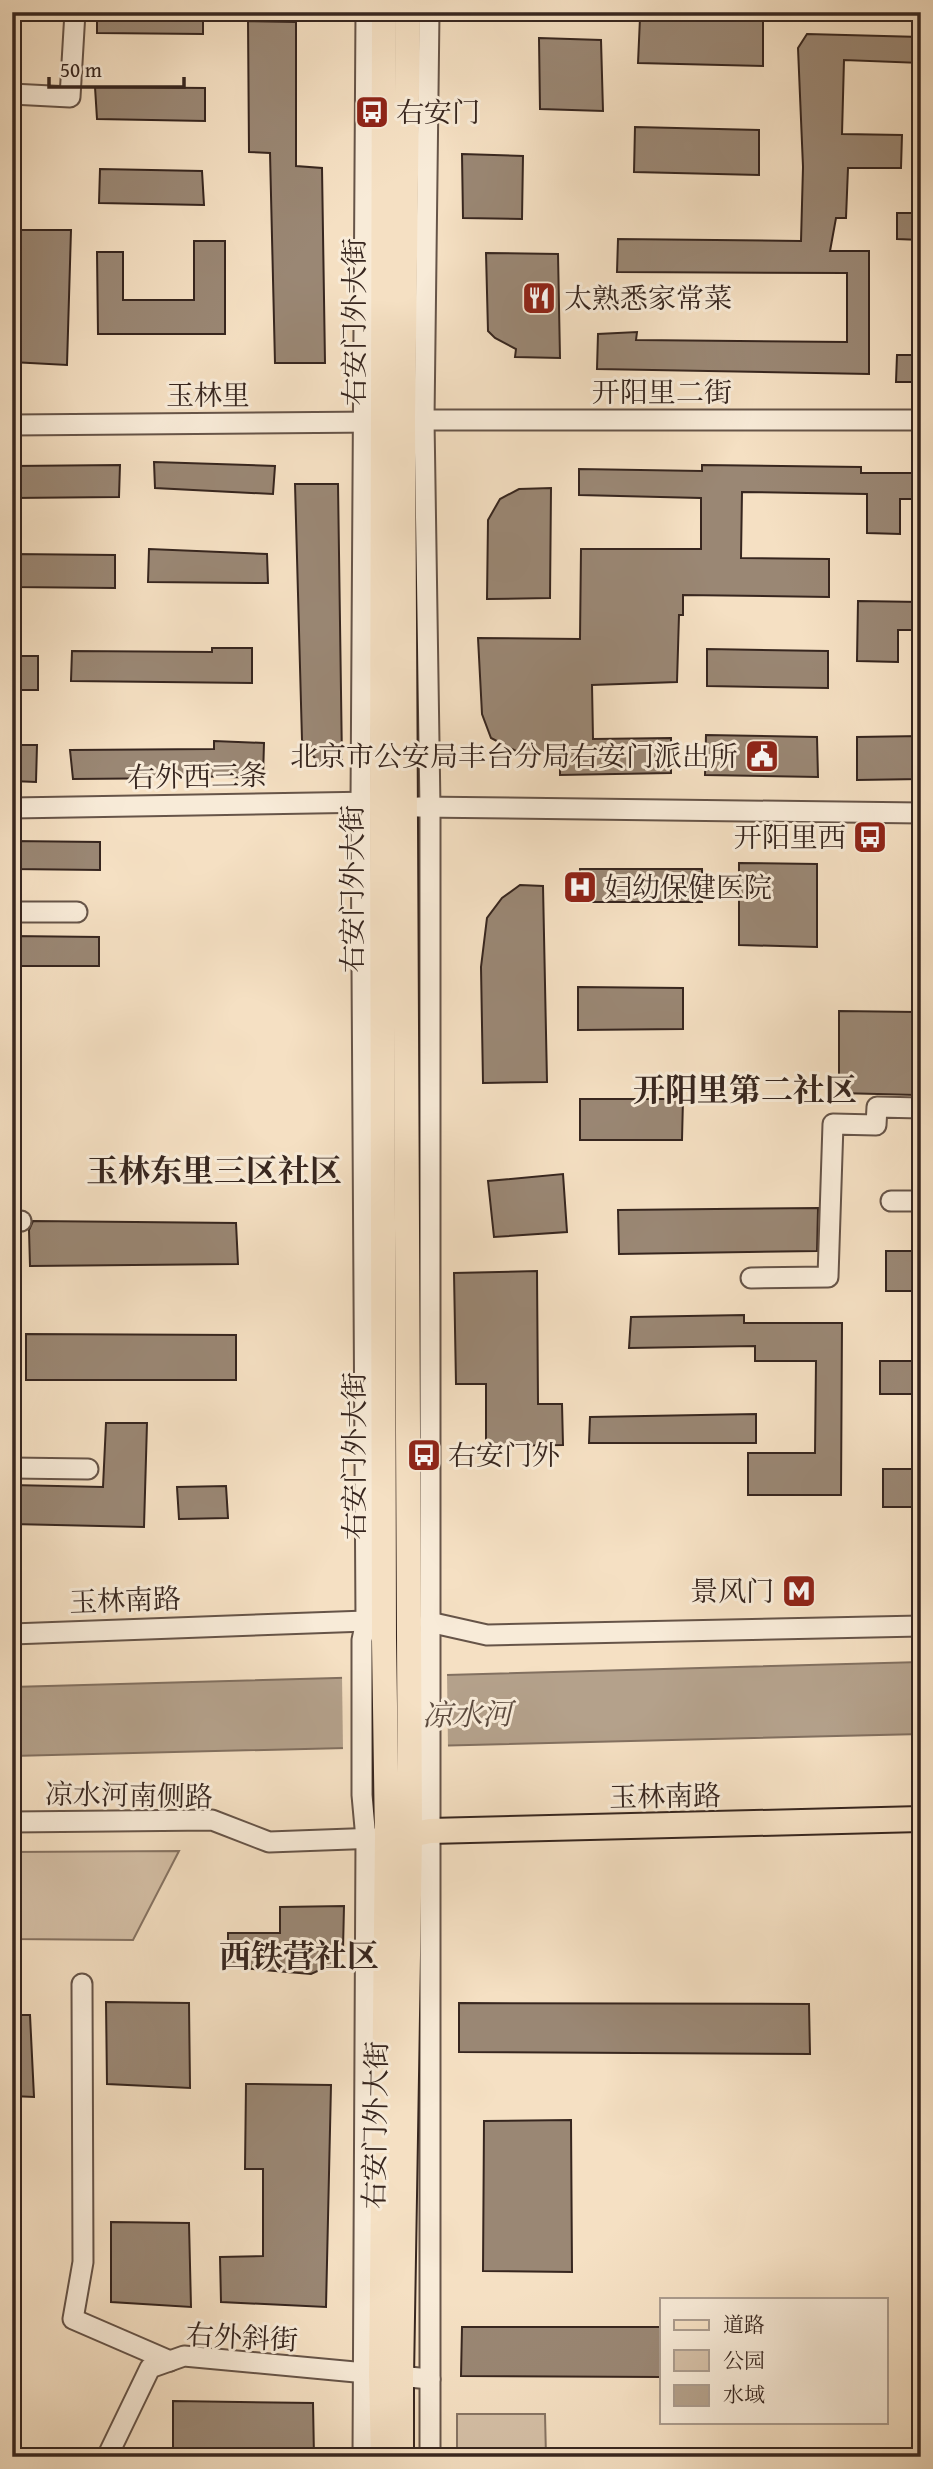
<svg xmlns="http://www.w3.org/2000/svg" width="933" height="2469" font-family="'Gentium Book Plus','Noto Serif SC',serif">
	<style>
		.green { fill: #d5c0a7; stroke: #867363; stroke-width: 2 }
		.water { fill: #b4a18b; stroke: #827060; stroke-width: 2 }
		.pier { fill: #f5e0c3 }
		.building { fill: #9a8774; stroke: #37261f; stroke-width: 2 }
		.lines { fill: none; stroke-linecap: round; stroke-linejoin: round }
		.minor-casing { stroke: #665448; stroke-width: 23 }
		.major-casing { stroke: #37261f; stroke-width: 28 }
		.minor { stroke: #f8ebd8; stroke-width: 19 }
		.major { stroke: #f5e0c3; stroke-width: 24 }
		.labels { text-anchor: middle; stroke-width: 6; stroke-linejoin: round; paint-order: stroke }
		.poi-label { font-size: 28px; fill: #37261f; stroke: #f8ebd8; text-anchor: start }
		.street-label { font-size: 28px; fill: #37261f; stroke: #f8ebd8 }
		.water-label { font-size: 30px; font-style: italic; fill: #5c4b3f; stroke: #f8ebd8 }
		.quarter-label { font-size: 32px; font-weight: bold; fill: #37261f; stroke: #f8ebd8 }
	</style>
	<rect width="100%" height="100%" fill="#f5e0c3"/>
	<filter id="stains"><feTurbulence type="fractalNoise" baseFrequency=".00286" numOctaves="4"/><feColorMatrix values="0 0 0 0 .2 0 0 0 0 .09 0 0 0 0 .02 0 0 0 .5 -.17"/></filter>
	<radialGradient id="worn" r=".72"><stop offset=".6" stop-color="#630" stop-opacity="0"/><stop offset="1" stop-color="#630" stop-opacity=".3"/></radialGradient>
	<!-- green -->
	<g class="green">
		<path d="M179,1851L133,1940L12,1939V1852Z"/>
		<path d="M457,2414H545L546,2457H457Z"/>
	</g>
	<!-- water -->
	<path class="water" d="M921,1662V1734L12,1756V1687Z"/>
	<!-- pier -->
	<path class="pier" d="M447,1672L448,1748L343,1751L342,1675Z"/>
	<!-- building -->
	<g class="building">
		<path d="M97,12H203V34L97,33Z"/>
		<path d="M640,18L763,21V66L638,63Z"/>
		<path d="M248,21L296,22V166L322,168L325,363H275L270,153L249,152Z"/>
		<path d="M807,34L921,37V63L844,60L842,134L902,135L901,168H848L846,218H836L830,251H869V374L597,369L598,334L637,332L636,340L847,342V273L617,272L618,239L801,241L803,167L798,48Z"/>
		<path d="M539,38L601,40L603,111L540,109Z"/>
		<path d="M95,87L205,88V121L97,119Z"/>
		<path d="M635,127L759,130V175L634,172Z"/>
		<path d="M462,154L523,156L522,219L463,218Z"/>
		<path d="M100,169L202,171L204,205L99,203Z"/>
		<path d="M897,213H921V240L897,239Z"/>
		<path d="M12,230H71L67,365L12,362Z"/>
		<path d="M194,241H225V334H98L97,252H123V300H194Z"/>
		<path d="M486,253L558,254L560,358L515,357L516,349L495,338L488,331Z"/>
		<path d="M897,355H921V382H896Z"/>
		<path d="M154,462L275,466L273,494L155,488Z"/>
		<path d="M120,465L119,497L12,498V466Z"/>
		<path d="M702,465L861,467V473H921V499H900V534L867,533V494L742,492L741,558L829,559V597L683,595V615H679L677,682L592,685L593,739L671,738V773L560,775V757L516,751L491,738L482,714L478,638L580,639L581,549H701V498L579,495V469L702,471Z"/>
		<path d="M295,484H338L342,761L319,764L302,740Z"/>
		<path d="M551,488L550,598L487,599L488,520L500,499L519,489Z"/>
		<path d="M149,549L267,554L268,583L148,582Z"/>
		<path d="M12,554L115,555V588L12,587Z"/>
		<path d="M858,601L921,602V630H898V662L857,661Z"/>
		<path d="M212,648H252V683L71,681L72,651L212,652Z"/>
		<path d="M707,649L828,651V688L707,686Z"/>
		<rect x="12" y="656" width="26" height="34"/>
		<path d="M706,735L817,737L818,777L705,775Z"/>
		<path d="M921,736V779L857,780V737Z"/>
		<path d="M214,741L264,743L263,778L189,776V778L73,779L70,750L214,749Z"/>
		<path d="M12,745H37L36,782L12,781Z"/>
		<path d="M12,841L100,842V870L12,869Z"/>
		<path d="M739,863L817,864V947L739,945Z"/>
		<path d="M580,869H702V902H579Z"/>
		<path d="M520,885L543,886L547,1082L483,1083L481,967L487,918L502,898Z"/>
		<path d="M12,936L99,937V966H12Z"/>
		<path d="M578,987L683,988V1029L578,1030Z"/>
		<path d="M839,1011L917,1012L916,1095L839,1093Z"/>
		<path d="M580,1099H683L682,1140H580Z"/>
		<path d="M563,1174L567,1232L494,1237L488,1181Z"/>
		<path d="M818,1208L817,1251L619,1254L618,1210Z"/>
		<path d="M33,1221L236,1223L238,1264L30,1266L29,1230Z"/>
		<rect x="886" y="1251" width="35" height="40"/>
		<path d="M537,1271L538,1404H562L563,1445L486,1446V1384H456L454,1273Z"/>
		<path d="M744,1315V1323H842L841,1495H748V1453H815L816,1361H755V1346L629,1348L631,1317Z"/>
		<path d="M26,1334L236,1335V1380H26Z"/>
		<rect x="880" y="1361" width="41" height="33"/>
		<path d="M756,1414V1443H589L590,1417Z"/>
		<path d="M106,1423H147L144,1527L12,1524V1485L103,1487Z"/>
		<rect x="883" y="1469" width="38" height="38"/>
		<path d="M226,1486L228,1518L179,1519L177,1487Z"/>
		<path d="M344,1906L343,1950L331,1965L311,1974L228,1967V1933H280V1907Z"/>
		<path d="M106,2002L189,2003L190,2088L107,2084Z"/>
		<path d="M459,2003L809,2004L810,2054L459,2052Z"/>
		<path d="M12,2015H30L34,2097L12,2096Z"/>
		<path d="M246,2084L331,2085L326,2307L221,2302L220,2257L263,2256V2169H245Z"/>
		<path d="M571,2120L572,2272L483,2271L484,2121Z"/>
		<path d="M111,2222L189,2223L191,2307L111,2302Z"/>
		<path d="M462,2327H662V2377L461,2376Z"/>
		<path d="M173,2401L313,2403L314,2457H245V2448H173Z"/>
	</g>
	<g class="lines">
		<!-- minor casing -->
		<g class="minor-casing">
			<g id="minor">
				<path d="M429,12L424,420L430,808V2457"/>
				<path d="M12,94L70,97L75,12"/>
				<path d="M414,420H921"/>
				<path d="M12,425L377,422"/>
				<path d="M418,807L921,813"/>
				<path d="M12,808L374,802"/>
				<path d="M12,912H77"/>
				<path d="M891,1201H921"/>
				<path d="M12,1221H21"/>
				<path d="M751,1278L828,1277L833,1124L876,1125L877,1107L921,1108"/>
				<path d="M12,1468L88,1469"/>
				<path d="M429,1622L487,1635L921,1626"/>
				<path d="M12,1634L366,1621"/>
				<path d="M12,1822L212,1820L269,1842L378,1838"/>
				<path d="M82,1984L83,2262L73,2319L170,2361"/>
				<path d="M107,2457L150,2368L184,2356L430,2379"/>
				<path d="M363,2457L366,1839L362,1795V1640L366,1621L361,801L366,12"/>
			</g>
		</g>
		<!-- major casing -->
		<g class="major-casing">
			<g id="major">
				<path d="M410,1835L430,1831L921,1819"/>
				<path d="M383,2457L381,2375L387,1837L384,1640L382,802L384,12"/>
				<path d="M401,2457V2377L410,1835L403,420L408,12"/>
			</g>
		</g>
		<!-- minor -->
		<use href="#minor" class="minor"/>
		<!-- major -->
		<use href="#major" class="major"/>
	</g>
	<!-- icons -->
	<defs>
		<g id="bus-square" transform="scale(1.75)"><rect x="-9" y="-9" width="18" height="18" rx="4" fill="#8f2418" stroke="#f8ebd8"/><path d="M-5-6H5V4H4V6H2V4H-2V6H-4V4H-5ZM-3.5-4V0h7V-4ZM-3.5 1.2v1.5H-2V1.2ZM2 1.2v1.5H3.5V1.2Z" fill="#fff"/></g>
		<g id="restaurant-square" transform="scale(1.75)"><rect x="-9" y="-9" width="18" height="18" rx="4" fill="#8f2418" stroke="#f8ebd8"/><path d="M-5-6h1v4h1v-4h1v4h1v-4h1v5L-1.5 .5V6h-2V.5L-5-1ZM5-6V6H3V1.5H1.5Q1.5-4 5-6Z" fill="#fff"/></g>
		<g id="civic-square" transform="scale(1.75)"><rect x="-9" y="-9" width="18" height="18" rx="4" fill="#8f2418" stroke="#f8ebd8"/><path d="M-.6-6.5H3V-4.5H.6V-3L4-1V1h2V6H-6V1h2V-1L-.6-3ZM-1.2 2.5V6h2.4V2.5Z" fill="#fff"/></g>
		<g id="hospital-square" transform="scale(1.75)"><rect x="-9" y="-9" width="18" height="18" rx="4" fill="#8f2418" stroke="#f8ebd8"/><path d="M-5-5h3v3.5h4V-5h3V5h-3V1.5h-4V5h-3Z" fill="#fff"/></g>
		<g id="metro-square" transform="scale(1.75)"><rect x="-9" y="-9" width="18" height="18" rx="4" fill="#8f2418" stroke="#f8ebd8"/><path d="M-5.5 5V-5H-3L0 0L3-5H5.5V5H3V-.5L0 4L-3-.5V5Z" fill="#fff"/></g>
	</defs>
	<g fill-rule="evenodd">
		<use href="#bus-square" x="372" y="112"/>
		<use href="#restaurant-square" x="539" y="298"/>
		<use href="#civic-square" x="762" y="756"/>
		<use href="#bus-square" x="870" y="837"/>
		<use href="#hospital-square" x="580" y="887"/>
		<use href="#bus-square" x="424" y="1455"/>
		<use href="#metro-square" x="799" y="1591"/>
	</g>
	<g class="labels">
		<!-- poi labels -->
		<g class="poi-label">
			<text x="396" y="122">右安门</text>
			<text x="564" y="308">太熟悉家常菜</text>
			<text x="738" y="766" text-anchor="end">北京市公安局丰台分局右安门派出所</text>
			<text x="846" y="847" text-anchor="end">开阳里西</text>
			<text x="604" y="897">妇幼保健医院</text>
			<text x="448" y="1465">右安门外</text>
			<text x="774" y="1601" text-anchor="end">景风门</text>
		</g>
		<!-- street labels -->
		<g class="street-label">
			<text transform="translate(354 322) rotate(-90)" y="10">右安门外大街</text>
			<text x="662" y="402">开阳里二街</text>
			<text x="208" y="405">玉林里</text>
			<text transform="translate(197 776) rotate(-1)" y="10">右外西三条</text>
			<text transform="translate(352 889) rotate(-90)" y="10">右安门外大街</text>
			<text transform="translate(354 1456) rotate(-90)" y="10">右安门外大街</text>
			<text transform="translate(125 1600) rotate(-2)" y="10">玉林南路</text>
			<text transform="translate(129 1795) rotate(1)" y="10">凉水河南侧路</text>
			<text transform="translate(665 1796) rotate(-1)" y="10">玉林南路</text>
			<text transform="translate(375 2125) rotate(-89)" y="10">右安门外大街</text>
			<text transform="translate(242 2337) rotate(3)" y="10">右外斜街</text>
		</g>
		<!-- water labels -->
		<g class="water-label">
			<text transform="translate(467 1715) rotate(-1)" y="10">凉水河</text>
		</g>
		<!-- quarter labels -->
		<g class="quarter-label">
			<text x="745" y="1101">开阳里第二社区</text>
			<text x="214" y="1182">玉林东里三区社区</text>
			<text x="299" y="1967">西铁营社区</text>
		</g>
	</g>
	<!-- margin -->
	<rect width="933" height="2469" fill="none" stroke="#f5e0c3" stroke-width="42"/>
	<rect x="14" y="14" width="905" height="2441" fill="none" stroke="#37261f" stroke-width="3.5"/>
	<rect x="21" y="21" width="891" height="2427" fill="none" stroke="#37261f" stroke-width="2"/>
	<!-- legend -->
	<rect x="660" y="2298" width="228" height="126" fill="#f8ebd8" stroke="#ab9c8e" stroke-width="2"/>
	<rect x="674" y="2320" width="35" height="10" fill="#f5e0c3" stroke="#ab9c8e" stroke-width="2"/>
	<text x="723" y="2332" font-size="21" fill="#37261f">道路</text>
	<rect x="674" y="2350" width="35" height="21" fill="#d5c0a7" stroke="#ab9c8e" stroke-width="2"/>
	<text x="723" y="2368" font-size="21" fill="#37261f">公园</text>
	<rect x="674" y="2385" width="35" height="21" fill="#b4a18b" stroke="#ab9c8e" stroke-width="2"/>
	<text x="723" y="2402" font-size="21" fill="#37261f">水域</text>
	<!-- scale -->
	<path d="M49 77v10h135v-10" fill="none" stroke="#37261f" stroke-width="3.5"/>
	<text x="60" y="77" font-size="21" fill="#37261f" stroke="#f8ebd8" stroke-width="5" paint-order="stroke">50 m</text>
	<rect width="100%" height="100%" filter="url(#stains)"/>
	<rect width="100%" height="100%" fill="url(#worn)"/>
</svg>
